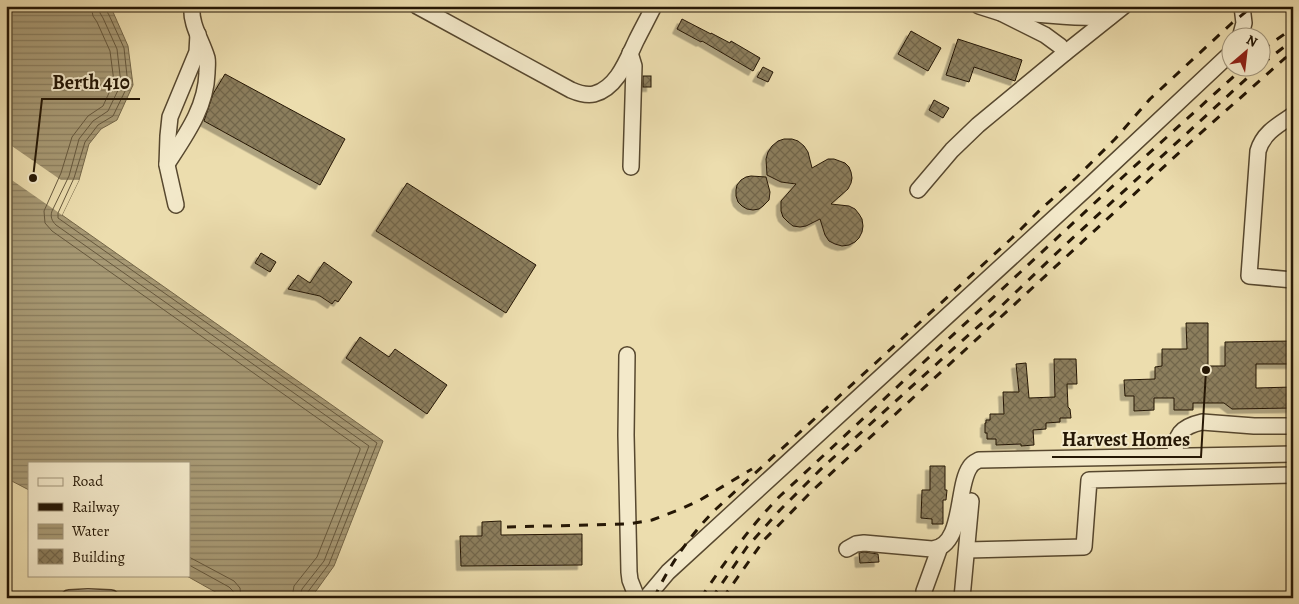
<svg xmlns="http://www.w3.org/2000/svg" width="1299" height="604" font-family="Alegreya,serif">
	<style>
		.water { fill: url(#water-rules); stroke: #746648 }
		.pier { fill: #ecddae }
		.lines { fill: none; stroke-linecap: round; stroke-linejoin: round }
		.shore { stroke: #66583d; stroke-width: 1 }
		.building { fill: url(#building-cross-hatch); stroke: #251705; filter: url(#shadow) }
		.minor-casing { stroke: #57482f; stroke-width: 18 }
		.minor { stroke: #f3e9ca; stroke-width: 15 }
		.rail { stroke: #251705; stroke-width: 3; stroke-dasharray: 9 9; stroke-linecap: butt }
		.leader { fill: none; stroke: #251705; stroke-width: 2 }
		.callout-dot { fill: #251705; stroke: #f3e9ca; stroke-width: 2 }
		.callout-label { font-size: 20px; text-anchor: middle; font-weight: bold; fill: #251705; stroke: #f3e9ca; stroke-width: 4; stroke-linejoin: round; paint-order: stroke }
	</style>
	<defs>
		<pattern id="water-rules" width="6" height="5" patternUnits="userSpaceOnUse" patternTransform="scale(1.25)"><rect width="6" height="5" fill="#a89a75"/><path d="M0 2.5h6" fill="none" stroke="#897d5e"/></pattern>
		<pattern id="building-cross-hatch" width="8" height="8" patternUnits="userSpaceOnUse" patternTransform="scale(1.25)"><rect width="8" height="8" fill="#8c7e5d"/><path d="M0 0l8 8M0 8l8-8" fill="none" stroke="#72664b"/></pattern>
		<filter id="shadow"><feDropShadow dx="-4.5" dy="4.5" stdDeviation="0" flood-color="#0004"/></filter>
	</defs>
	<rect width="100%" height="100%" fill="#ecddae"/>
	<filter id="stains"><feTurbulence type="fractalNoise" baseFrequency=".004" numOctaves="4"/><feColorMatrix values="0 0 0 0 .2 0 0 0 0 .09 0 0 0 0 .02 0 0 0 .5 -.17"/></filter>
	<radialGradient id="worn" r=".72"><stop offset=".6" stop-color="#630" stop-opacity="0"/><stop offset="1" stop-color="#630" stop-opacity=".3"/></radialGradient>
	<!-- water -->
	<path class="water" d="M6,6H109L113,12L128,46L133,85L117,120L101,129L89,144L79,180L62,215L383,441L334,566L316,591L309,598H226L185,575H189V463H29V490L6,478Z"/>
	<!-- pier -->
	<path class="pier" d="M6,142L61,180H79L62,215L6,176Z"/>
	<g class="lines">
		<!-- shore -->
		<g class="shore">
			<path d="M91,6L93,16L97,22L110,51L114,82L103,106L88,116L72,137L61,173L44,211L45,223L52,231L360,448V450L317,557L294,586L292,598"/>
			<path d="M99,6L100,13L103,18L117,49L121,84L108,111L93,121L79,139L69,176L52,211C50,217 52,221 56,225L369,446L324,561L302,589L299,598"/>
			<path d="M105,6L106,10L109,15L124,48L128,85L113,116L98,125L85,142L74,178L58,213V218L377,443L329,564L307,593L306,598"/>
			<path d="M189,557L234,581L240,588L241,598"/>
			<path d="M189,565L229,587L233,591L234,598"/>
		</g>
	</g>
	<!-- building -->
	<g class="building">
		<path d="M682,19L711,34V33L730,43L731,41L760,58L753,71L702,41L701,42L677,29Z"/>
		<path d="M911,31L941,48L928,71L898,54Z"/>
		<path d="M958,39L1022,60L1015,81L974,67L969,82L946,75Z"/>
		<path d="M763,67L773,72L768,82L757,77Z"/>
		<path d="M225,74L345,139L320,185L204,121L213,94Z"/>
		<rect x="643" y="76" width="8" height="11"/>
		<path d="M934,100L949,108L943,118L929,110Z"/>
		<path d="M784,139H792L798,141L804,146L808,152L812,168L828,159H834L845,163L849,167L851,172L852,178L851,183L848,189L831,204L849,206L855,209L859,214L862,219L863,226L862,232L859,238L855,242L849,245L842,246L835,244L829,241L825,235L820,219L806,226L800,227L793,226L788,222L783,217L781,211V201L796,184L781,182L767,175L766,159L768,152L772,146L778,141Z"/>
		<path d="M751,176L766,177L770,192L769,200L763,206L759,209L753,210L747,209L742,206L738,202L736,196V190L737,185L741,180L746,177Z"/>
		<path d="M407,183L536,265L506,313L376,231Z"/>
		<path d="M261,253L276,262L270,272L255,263Z"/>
		<path d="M324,262L352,282L338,302L335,300L332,304L320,296L288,289L298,275L310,283Z"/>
		<path d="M1186,323H1208V366H1225V342L1293,341V364H1256V388L1293,387V408L1232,409L1224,403H1193V410H1174V398H1154V410L1134,411V396H1125L1124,380L1155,379V367L1162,366V349H1187Z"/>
		<path d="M360,337L389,357L395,349L447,385L427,414L346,358Z"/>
		<path d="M1054,359H1076L1077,384H1067L1068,407L1070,409L1071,418H1060V422L1046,423V429L1033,430L1034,445L1021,446V444L996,445V439H987V433H985V423H986V420H990V414H1004L1003,392H1019L1016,364L1026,363L1029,398L1055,397Z"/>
		<path d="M930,466H945V490H947L946,500H943V524H932V519L921,518L922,490H930Z"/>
		<path d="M501,521V535L582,534V565L461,566L460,536H482V522Z"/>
		<path d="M864,552L878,554L879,562L860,563L859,553Z"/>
	</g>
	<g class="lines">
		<!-- minor casing -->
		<g class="minor-casing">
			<g id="minor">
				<path d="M417,6L571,90C578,93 586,96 594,94C617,88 627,60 636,41C642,29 648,18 654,6"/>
				<path d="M979,6L1001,13L1045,35L1060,46L1065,53"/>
				<path d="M1001,13C1038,12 1074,20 1110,17"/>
				<path d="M1240,38L1244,23L1242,6"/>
				<path d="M630,53L634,66L631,167"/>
				<path d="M1293,115C1278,125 1263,133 1258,151L1249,276L1293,280"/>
				<path d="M167,164C185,136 206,108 207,73C207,68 208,63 207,58C202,41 190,24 192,6"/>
				<path d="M918,190L952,150L978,125L1065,53L1124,6"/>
				<path d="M176,205L167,165L168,136L170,117L197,52L198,34"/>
				<path d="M627,355L626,435L629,572L630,580L637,598"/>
				<path d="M1175,456C1175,435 1180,427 1202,422L1254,426H1293"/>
				<path d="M847,549L856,544L864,543L932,549C964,547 956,486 970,467C972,463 975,462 979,460L1293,454"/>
				<path d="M967,550L1084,547L1089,480L1293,475"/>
				<path d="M69,598L88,597L111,598"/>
				<path d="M646,598L668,572L1088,187L1232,52"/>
				<path d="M924,598V591L940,547"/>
				<path d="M962,598L971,501"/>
			</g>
		</g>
		<!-- minor -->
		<use href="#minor" class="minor"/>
		<!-- rail -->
		<g class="rail">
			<path d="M1262,50L1293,28"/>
			<path d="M1262,64L1293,40"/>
			<path d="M507,527L628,524L652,520L681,509L700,500L752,469"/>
			<path d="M654,598C670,564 690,535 716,509L1012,238L1042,208L1076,178L1115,139L1150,99L1232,23L1253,6"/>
			<path d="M701,598C725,561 750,527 780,496L1115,184L1243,68"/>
			<path d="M712,598L747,547L780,510L823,467L974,330L993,314L1064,246L1258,68"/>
			<path d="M723,598L764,540L813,490L1194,139L1284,59L1293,52"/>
		</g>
	</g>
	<!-- callouts -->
	<path class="leader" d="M33 178L42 99H140M1206 370L1201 457H1052"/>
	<g class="callout-dot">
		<circle cx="33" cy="178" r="5"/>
		<circle cx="1206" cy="370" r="5"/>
	</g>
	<g class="callout-label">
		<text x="91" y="89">Berth 410</text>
		<text x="1126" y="446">Harvest Homes</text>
	</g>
	<!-- margin -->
	<rect width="1299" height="604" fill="none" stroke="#ecddae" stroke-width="25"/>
	<rect x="8" y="8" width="1284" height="589" fill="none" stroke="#251705" stroke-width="2.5"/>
	<rect x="12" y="12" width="1274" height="579" fill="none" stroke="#251705"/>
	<!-- legend -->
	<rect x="28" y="462" width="162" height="115" fill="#f3e9ca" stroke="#a1957b"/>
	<rect x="38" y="478" width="25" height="8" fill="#f3e9ca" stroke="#a1957b"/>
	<text x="72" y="486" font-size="15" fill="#251705">Road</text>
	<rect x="38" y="503" width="25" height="8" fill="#251705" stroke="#a1957b"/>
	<text x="72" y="512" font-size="15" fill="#251705">Railway</text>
	<rect x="38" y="524" width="25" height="15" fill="url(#water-rules)" stroke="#a1957b"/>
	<text x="72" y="536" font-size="15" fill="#251705">Water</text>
	<rect x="38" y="549" width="25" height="15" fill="url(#building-cross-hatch)" stroke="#a1957b"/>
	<text x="72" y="562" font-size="15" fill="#251705">Building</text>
	<!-- north arrow -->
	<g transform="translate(1246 52) rotate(28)"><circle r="24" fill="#f3e9ca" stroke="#a1957b"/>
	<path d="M0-4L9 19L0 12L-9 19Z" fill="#8f2418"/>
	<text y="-8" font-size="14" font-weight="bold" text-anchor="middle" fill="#251705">N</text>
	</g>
	<rect width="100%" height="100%" filter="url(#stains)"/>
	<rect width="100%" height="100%" fill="url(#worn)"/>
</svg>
